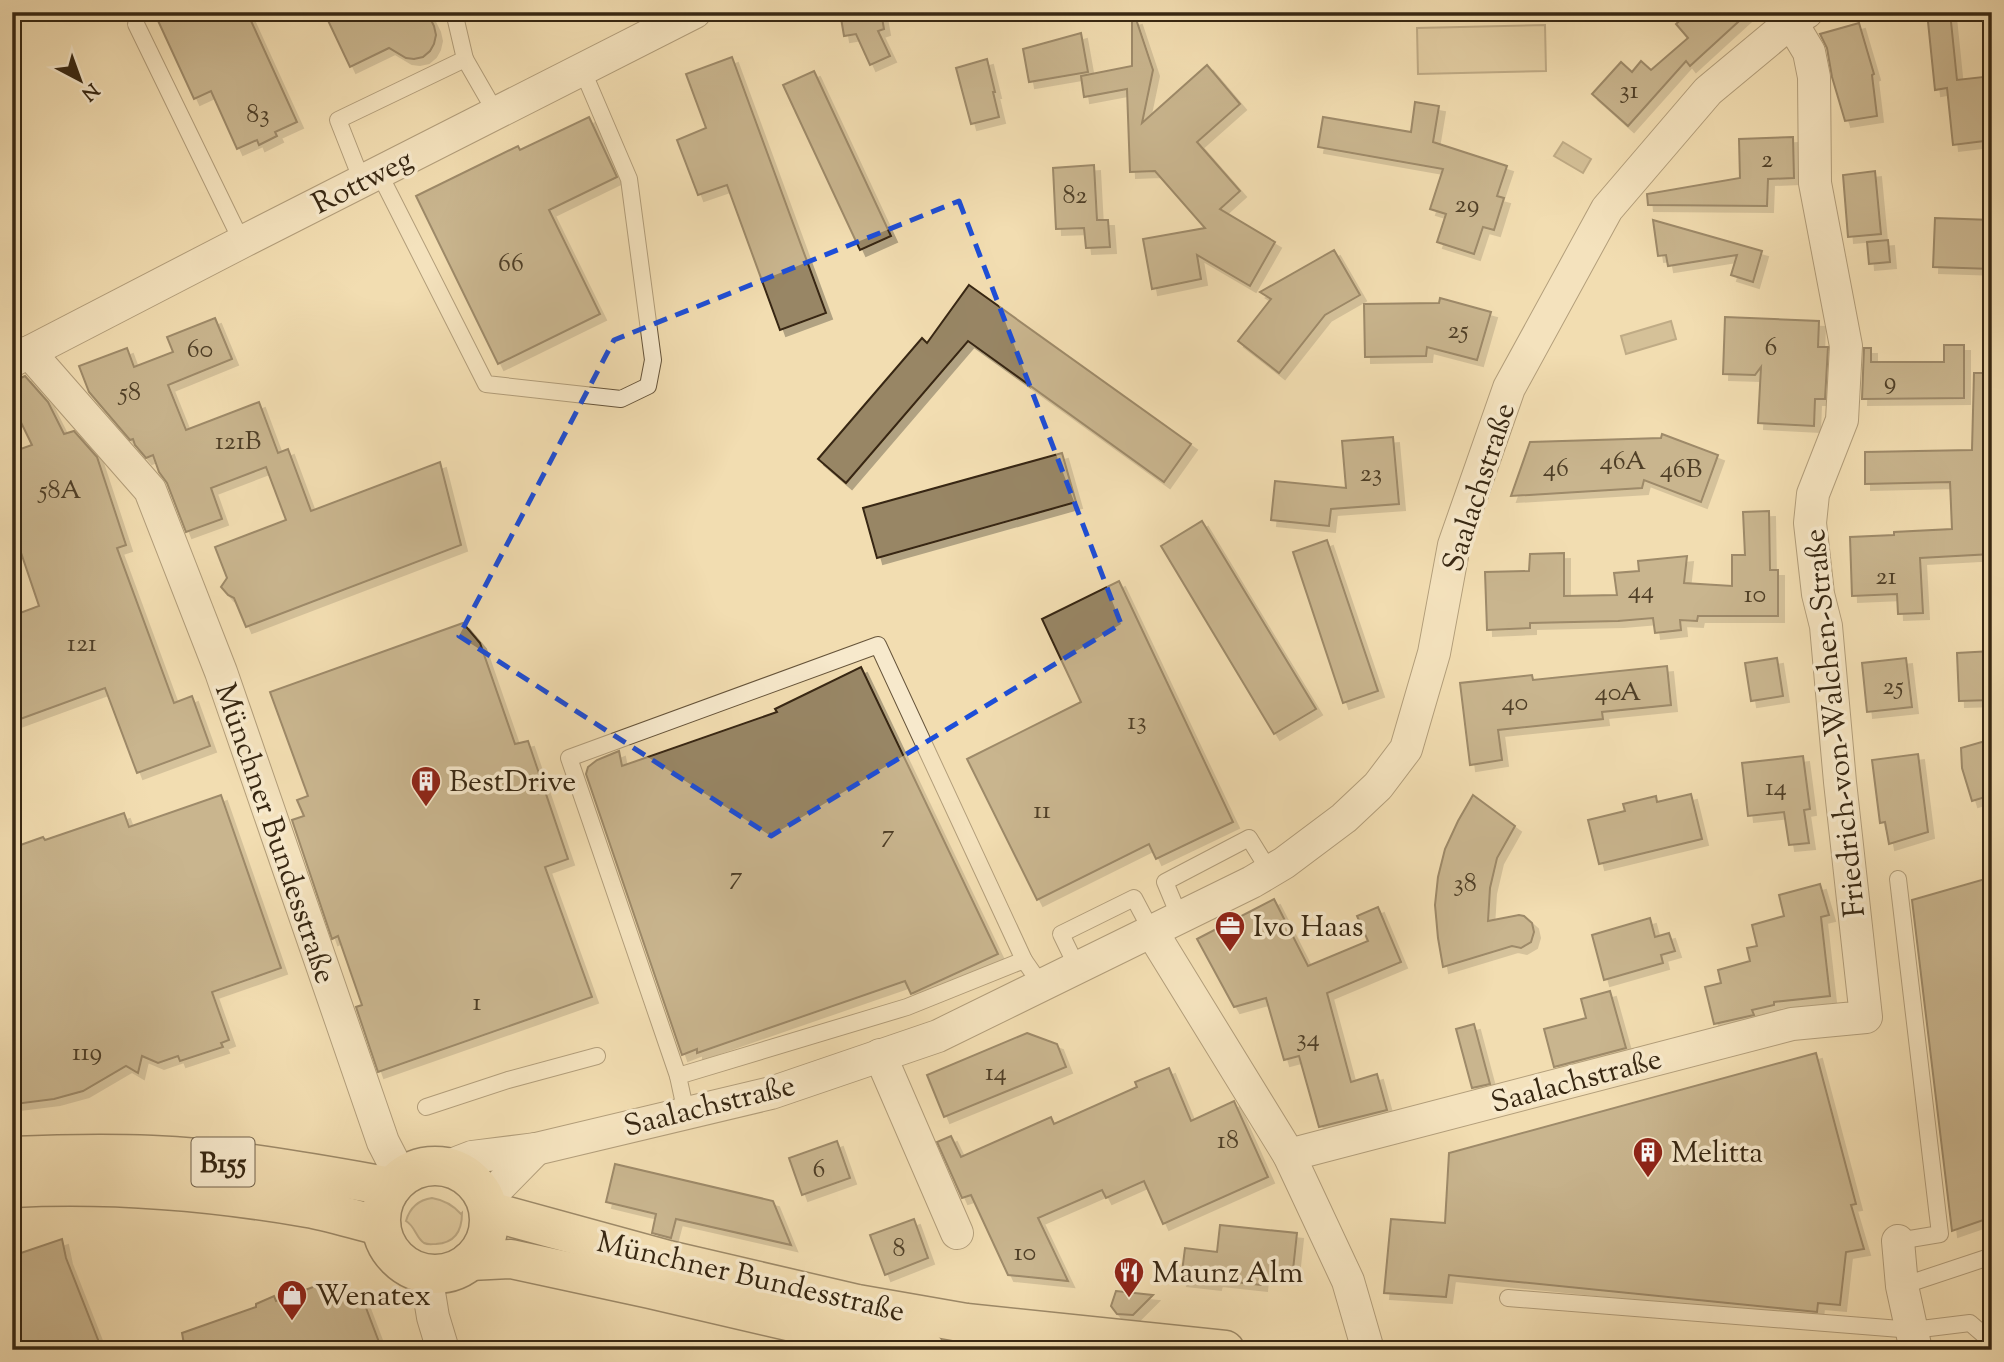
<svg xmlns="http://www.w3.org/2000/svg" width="2004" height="1362" font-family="'Sorts Mill Goudy',serif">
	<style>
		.green { fill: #d2be96; stroke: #847254; stroke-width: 2 }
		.water { fill: #b29f7b; stroke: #816f51; stroke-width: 2 }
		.building { fill: #988665; stroke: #372712; stroke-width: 2; filter: url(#shadow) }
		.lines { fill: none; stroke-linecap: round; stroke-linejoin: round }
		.lane-casing { stroke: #66543a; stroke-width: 18 }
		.street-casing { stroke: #66543a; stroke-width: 34 }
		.primary-casing { stroke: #372712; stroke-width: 41 }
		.lane { stroke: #f7e9cc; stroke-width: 16 }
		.street { stroke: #f7e9cc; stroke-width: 32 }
		.primary { stroke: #f2ddb1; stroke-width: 38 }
		.marked { fill: none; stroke: #1d4ed8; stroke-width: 5; stroke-dasharray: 14 9; stroke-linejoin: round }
		.labels { text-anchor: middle; stroke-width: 7; stroke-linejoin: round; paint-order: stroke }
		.number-label { font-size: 26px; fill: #4f3f27 }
		.shield { fill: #f7e9cc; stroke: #71614a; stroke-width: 2 }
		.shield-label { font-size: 28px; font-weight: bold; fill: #372712 }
		.street-label { font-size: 30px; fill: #372712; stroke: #f7e9cc }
		.poi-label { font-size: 30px; fill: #372712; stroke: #f7e9cc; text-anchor: start }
	</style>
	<defs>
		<filter id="shadow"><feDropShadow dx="6" dy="6" stdDeviation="0" flood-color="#0004"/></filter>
	</defs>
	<rect width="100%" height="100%" fill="#f2ddb1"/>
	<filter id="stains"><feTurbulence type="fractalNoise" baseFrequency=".00286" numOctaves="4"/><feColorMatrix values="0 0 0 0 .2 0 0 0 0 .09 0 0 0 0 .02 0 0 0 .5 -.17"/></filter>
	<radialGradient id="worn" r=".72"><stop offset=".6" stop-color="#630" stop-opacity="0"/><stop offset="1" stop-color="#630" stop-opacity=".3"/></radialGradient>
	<!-- green -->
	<g class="green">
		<path d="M1545,25L1546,71L1418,74L1417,28Z"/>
		<path d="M432,1198C444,1200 453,1205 461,1214L462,1213C462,1230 455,1243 436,1244C432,1244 428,1245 424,1243C416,1238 415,1226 406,1221C410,1207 418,1200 432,1198Z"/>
	</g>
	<!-- water -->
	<g class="water">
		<path d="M1563,142L1591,159L1583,173L1554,156Z"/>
		<path d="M1671,321L1676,339L1626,354L1621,336Z"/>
	</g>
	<!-- building -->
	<g class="building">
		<path d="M154,12H247L297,122L275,132L277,136L259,145L257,140L237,149L211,91L194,99Z"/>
		<path d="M324,12H427L434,26L436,35L434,44L430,51L423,57L414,59L406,58L389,48L350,67Z"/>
		<path d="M840,12H881L884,29L878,31L890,56L870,65L856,34L844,36Z"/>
		<path d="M1689,12H1749L1690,66L1686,61L1628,126L1592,94L1621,62L1632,72L1641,61L1651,70L1688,38L1676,24Z"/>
		<path d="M1927,12H1950L1957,80L1992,76V140L1953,145L1947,88L1935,90Z"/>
		<path d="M1136,19L1153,70L1142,123L1207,65L1240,104L1197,142L1240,191L1220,209L1275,242L1250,286L1197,255L1201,279L1152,289L1143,239L1205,228L1155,171L1130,172L1127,89L1084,97L1081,76L1132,66V20Z"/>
		<path d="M1859,23L1874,74L1872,75L1877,116L1845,121L1832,77L1827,48L1820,34Z"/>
		<path d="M1081,33L1088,72L1029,82L1023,49Z"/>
		<path d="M732,57L826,313L780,330L727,185L698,195L677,140L706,128L686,74Z"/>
		<path d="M987,59L995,92H993L999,117L971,124L956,68Z"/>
		<path d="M814,71L891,236L860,250L783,85Z"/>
		<path d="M1415,102L1439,106L1433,142L1507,166L1497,196L1504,198L1494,230L1483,227L1474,254L1437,242L1446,214L1430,209L1443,169L1318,147L1323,117L1411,132Z"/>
		<path d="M589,117L617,177L549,210L600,314L498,364L416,196L518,146L520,150Z"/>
		<path d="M1793,137L1794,178L1768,179L1767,206L1648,205L1647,194L1740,178L1739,139Z"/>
		<path d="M1094,165L1097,220H1108L1110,247L1086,248L1084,228L1056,229L1053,168Z"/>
		<path d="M1875,171L1881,234L1848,237L1843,175Z"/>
		<path d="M1935,218L1992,220V269L1933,267Z"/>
		<path d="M1653,220L1762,251L1753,282L1731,275L1737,255L1668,266L1666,255L1658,256Z"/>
		<path d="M1888,240L1890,262L1869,264L1867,242Z"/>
		<path d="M1334,250L1360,295L1325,315L1279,373L1238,341L1271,299L1260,292Z"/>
		<path d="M969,285L1191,444L1164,482L968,341L846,483L818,459L922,338L927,343Z"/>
		<path d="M1440,298L1491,312L1477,360L1427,347L1426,356L1365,357L1364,304L1439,303Z"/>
		<path d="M1725,317L1819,321L1818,347H1828L1825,399H1815L1814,426L1758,423L1761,367L1755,375L1723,374Z"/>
		<path d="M215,318L232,359L168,385L186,430L259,402L278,453L288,449L311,511L440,462L461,545L246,627L234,598L228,595L221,587L227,578L215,547L286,520L266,467L211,488L222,519L186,532L167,483L159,472L153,455L146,458L135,445L133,439L130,440L89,392L79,366L127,348L134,367L173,352L167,337Z"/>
		<path d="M1944,345H1964V398L1862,399L1864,348H1871V362H1944Z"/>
		<path d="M1974,373H1992V554L1920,558L1923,613L1898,614L1897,594L1852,596L1850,537L1894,535V532L1952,529L1950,482L1865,484V452L1972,450Z"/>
		<path d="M25,376L48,402L64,434L74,431L97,457L126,545L117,548L174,703L192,696L210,746L137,773L105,688L12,722V616L39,606L12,526V452L32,445L12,404V382Z"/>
		<path d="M1662,434L1718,455L1701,502L1644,480L1642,488L1511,496L1530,442L1661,438Z"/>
		<path d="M1393,437L1399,504L1331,509L1329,526L1271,520L1275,481L1346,488L1342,441Z"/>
		<path d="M1062,453L1076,502L877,558L863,508Z"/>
		<path d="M1769,511L1770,570H1778V616H1698L1697,621L1680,620L1681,630L1655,633L1653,618L1618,621L1530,623V628L1487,630L1485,572L1529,571L1530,554L1564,553V596L1617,595L1614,573L1639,571L1638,561L1687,556L1684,583L1732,586V555H1745L1743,512Z"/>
		<path d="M1202,521L1316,709L1274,734L1161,546Z"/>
		<path d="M1327,540L1378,691L1343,703L1293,552Z"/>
		<path d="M1119,581L1233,822L1156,859L1149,844L1037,900L967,759L1081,702L1042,619Z"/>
		<path d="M463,623L480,643L515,744L528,741L568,859L545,867L592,997L378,1072L356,1007L362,1005L338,936L332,939L292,820L304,816L297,800L308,796L270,692Z"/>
		<path d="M1992,651V700L1959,701L1957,653Z"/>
		<path d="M1777,658L1783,696L1751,701L1745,663Z"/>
		<path d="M1906,658L1912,707L1867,712L1862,663Z"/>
		<path d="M1667,666L1671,705L1602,712L1603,719L1498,730L1502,760L1470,765L1460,683L1532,675L1533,680Z"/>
		<path d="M861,667L998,954L911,994L905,981L697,1053V1049L682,1055L586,774L588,767L597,760L619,751L622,766L777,712L775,709Z"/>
		<path d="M1992,739V795L1972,801L1962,768L1961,748Z"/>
		<path d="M1918,754L1928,832L1889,844L1885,822L1880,823L1872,760Z"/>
		<path d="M1803,756L1810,809L1804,810L1809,843L1789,845L1784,812L1748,816L1742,763Z"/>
		<path d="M1691,794L1702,839L1599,864L1588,820L1625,811L1623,804L1656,796L1657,802Z"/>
		<path d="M221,795L281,968L212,992L229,1040L221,1043L223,1047L180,1061L178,1056L158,1063L142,1056L138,1073L126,1066L83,1091L54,1099L15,1104L12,1094V848L43,837L45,840L124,813L129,827Z"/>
		<path d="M1473,795L1515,826L1497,858L1490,888L1488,921L1519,915L1524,916L1532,923L1534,932L1531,942L1521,948L1512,946L1443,967L1438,938L1435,905L1438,877L1445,849L1458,821Z"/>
		<path d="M1992,877V1217L1952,1231L1912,900Z"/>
		<path d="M1820,884L1829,915L1821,917L1830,996L1774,1002V1005L1752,1010L1754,1015L1714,1024L1705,987L1721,983L1718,970L1750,961L1747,948L1757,946L1752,925L1784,916L1779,895Z"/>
		<path d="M1274,899L1308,966L1368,941L1357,916L1378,907L1401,962L1327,993L1351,1082L1377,1074L1387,1110L1319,1127L1299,1056L1284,1060L1266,998L1234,1007L1197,939Z"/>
		<path d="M1650,918L1655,937L1669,933L1675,951L1661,955L1663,963L1604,980L1592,935Z"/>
		<path d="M1610,991L1626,1048L1554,1067L1544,1029L1586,1018L1581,999Z"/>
		<path d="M1474,1024L1490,1084L1472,1088L1456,1029Z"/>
		<path d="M1027,1033L1057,1044L1066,1067L944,1117L927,1075Z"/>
		<path d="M1816,1053L1856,1204L1851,1205L1864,1249L1846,1252L1840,1305L1818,1303L1817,1312L1449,1275L1446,1297L1384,1293L1391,1219L1445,1223L1449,1153Z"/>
		<path d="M1169,1068L1191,1121L1234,1101L1268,1177L1163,1224L1144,1181L1106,1198L1102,1190L1038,1218L1068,1281L1008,1275L971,1195L962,1198L937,1142L951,1136L961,1157L1051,1117L1054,1124L1137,1087L1135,1082Z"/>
		<path d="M837,1141L850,1178L802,1195L789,1158Z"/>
		<path d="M615,1164L773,1201L791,1245L676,1219L671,1238L652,1233L656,1214L606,1202Z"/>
		<path d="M914,1219L928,1258L885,1275L870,1235Z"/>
		<path d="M1220,1225L1297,1233L1292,1279L1262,1276L1261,1285L1216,1280L1215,1284L1181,1280L1185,1248L1217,1252Z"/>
		<path d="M62,1239L66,1258L102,1350H21L12,1326V1256Z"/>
		<path d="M332,1283L342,1287L363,1300L382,1350H185L182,1333L256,1307V1304L274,1296L276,1301L321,1284Z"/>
		<path d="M1116,1291L1153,1295L1133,1315L1117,1314L1111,1306Z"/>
	</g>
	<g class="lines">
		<!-- lane casing -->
		<g class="lane-casing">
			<g id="lane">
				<path d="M136,24L242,242"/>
				<path d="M465,59L496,113"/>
				<path d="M379,173L486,384L621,399L648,386L653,360L629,179L582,69"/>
				<path d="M362,181L338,120L465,59L454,12"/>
				<path d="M1898,879L1940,1234L1898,1241"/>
				<path d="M1180,918L1165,882L1249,838L1270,872"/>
				<path d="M1078,969L1061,934L1134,898L1152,932"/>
				<path d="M678,1076L569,758L878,645L1024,960"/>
				<path d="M426,1107L508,1080L597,1056"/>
				<path d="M686,1113L678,1076L907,1007L1024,960L1042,986"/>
				<path d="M1902,1286L1992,1256"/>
				<path d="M1508,1298L1913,1330L1970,1323L1992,1342"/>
			</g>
		</g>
		<!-- street casing -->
		<g class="street-casing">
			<g id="street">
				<path d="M29,352L150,490L221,672L383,1142L401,1177"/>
				<path d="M12,361L242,242L695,12"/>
				<path d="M1152,932L1289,1155L1348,1281L1368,1350"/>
				<path d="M880,1055L957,1233"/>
				<path d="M1289,1155L1792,1024L1866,1017L1840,782L1826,626L1818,594L1810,523L1813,494L1842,420L1846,346L1815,183L1814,77L1809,52L1791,22"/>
				<path d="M446,1167L472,1157L536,1149L771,1093L938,1036L1252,882L1284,863L1344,818L1378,786L1406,749L1434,653L1454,545L1509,388L1607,209L1708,91L1791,22L1807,12"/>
				<path d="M486,1200L536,1149"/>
				<path d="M1898,1241L1902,1286L1916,1350"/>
				<path d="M426,1274L433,1317L443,1350"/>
			</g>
		</g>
		<!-- primary casing -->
		<g class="primary-casing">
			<g id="primary">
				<path d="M12,1156C59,1154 106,1153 152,1155C233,1158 313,1173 392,1187"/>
				<circle cx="435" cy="1220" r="54"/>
				<path d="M12,1188C109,1183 207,1191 302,1207C329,1211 355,1220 381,1226"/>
				<path d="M489,1211L668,1260L857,1304L966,1323L1225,1350"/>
				<path d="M470,1261L511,1259L650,1289L891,1345L925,1350"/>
			</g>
		</g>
		<!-- lane -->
		<use href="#lane" class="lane"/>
		<!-- street -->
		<use href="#street" class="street"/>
		<!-- primary -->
		<use href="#primary" class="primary"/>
	</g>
	<!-- marked area -->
	<path d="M0 0H2004V1362H0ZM959,201L1121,624L771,836L459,636L614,340Z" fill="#f2ddb1" fill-opacity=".55" fill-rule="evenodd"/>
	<path class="marked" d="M959,201L1121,624L771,836L459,636L614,340Z"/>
	<!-- icons -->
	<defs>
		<g id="building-pin" transform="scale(1.575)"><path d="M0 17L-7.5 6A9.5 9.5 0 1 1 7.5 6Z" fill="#8f2418" stroke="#f7e9cc"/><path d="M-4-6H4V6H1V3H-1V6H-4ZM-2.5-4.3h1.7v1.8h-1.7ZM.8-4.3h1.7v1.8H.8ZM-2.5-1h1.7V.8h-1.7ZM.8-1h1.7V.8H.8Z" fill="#fff"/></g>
		<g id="office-pin" transform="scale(1.575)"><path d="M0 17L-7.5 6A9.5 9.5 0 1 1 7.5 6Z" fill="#8f2418" stroke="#f7e9cc"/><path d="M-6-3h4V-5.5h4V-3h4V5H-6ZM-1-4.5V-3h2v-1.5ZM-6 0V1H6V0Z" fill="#fff"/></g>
		<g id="restaurant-pin" transform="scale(1.575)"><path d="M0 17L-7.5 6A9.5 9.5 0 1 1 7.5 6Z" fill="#8f2418" stroke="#f7e9cc"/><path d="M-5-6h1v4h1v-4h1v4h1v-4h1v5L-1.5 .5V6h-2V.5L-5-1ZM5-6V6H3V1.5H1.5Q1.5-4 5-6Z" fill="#fff"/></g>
		<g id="shop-pin" transform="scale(1.575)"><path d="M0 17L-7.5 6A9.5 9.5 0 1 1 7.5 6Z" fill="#8f2418" stroke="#f7e9cc"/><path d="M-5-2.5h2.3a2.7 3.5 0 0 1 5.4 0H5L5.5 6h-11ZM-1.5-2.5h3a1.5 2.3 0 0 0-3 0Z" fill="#fff"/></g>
	</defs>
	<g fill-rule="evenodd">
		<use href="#building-pin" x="426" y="781"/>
		<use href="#office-pin" x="1230" y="926"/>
		<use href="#building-pin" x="1648" y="1152"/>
		<use href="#restaurant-pin" x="1129" y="1272"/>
		<use href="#shop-pin" x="292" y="1295"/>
	</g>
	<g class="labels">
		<!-- number labels -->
		<g class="number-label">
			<text x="1629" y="98">31</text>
			<text x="258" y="122">83</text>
			<text x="1767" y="167">2</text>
			<text x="1075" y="203">82</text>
			<text x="1467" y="212">29</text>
			<text x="511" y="271">66</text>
			<text x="1458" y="338">25</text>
			<text x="1771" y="355">6</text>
			<text x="200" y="357">60</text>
			<text x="1890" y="389">9</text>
			<text x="130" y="400">58</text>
			<text x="238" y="449">121B</text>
			<text x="1623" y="469">46A</text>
			<text x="1556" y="476">46</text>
			<text x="1681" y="477">46B</text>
			<text x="1371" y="481">23</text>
			<text x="60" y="498">58A</text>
			<text x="1886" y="584">21</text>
			<text x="1641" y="598">44</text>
			<text x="1755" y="602">10</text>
			<text x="82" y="651">121</text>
			<text x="1893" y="694">25</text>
			<text x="1618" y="700">40A</text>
			<text x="1515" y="710">40</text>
			<text x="1137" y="729">13</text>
			<text x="1776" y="795">14</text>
			<text x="1042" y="818">11</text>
			<text x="888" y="842">7</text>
			<text x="736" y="884">7</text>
			<text x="1465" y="891">38</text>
			<text x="477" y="1010">1</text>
			<text x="1308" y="1046">34</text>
			<text x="87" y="1060">119</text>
			<text x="996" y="1080">14</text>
			<text x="1228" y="1148">18</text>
			<text x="819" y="1177">6</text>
			<text x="899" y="1256">8</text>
			<text x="1025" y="1260">10</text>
		</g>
		<!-- shield labels -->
		<rect class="shield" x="191.5" y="1137.5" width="63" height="49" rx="5"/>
		<g class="shield-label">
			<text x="223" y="1172">B155</text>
		</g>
		<!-- street labels -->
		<g class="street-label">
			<text transform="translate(362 181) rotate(-27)" y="10">Rottweg</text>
			<text transform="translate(1478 487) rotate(-72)" y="10">Saalachstraße</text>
			<text transform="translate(1834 723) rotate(-96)" y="10">Friedrich-von-Walchen-Straße</text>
			<text transform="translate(276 833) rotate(71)" y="10">Münchner Bundesstraße</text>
			<text transform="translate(1576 1080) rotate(-15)" y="10">Saalachstraße</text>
			<text transform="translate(709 1105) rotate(-14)" y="10">Saalachstraße</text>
			<text transform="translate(751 1276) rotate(13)" y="10">Münchner Bundesstraße</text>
		</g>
		<!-- poi labels -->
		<g class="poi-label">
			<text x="449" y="791">BestDrive</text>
			<text x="1253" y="936">Ivo Haas</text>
			<text x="1671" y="1162">Melitta</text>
			<text x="1152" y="1282">Maunz Alm</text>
			<text x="315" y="1305">Wenatex</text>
		</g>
	</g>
	<!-- margin -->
	<rect width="2004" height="1362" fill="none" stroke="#f2ddb1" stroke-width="42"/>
	<rect x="14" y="14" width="1976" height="1334" fill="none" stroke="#372712" stroke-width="3.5"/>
	<rect x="21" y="21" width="1962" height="1320" fill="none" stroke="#372712" stroke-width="2"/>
	<!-- north arrow -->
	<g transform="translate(80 80) rotate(139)" stroke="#f7e9cc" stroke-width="5" paint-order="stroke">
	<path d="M0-5L12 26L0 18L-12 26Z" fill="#372712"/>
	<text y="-10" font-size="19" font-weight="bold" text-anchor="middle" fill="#372712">N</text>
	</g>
	<rect width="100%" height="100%" filter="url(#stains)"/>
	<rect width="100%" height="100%" fill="url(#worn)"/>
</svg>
